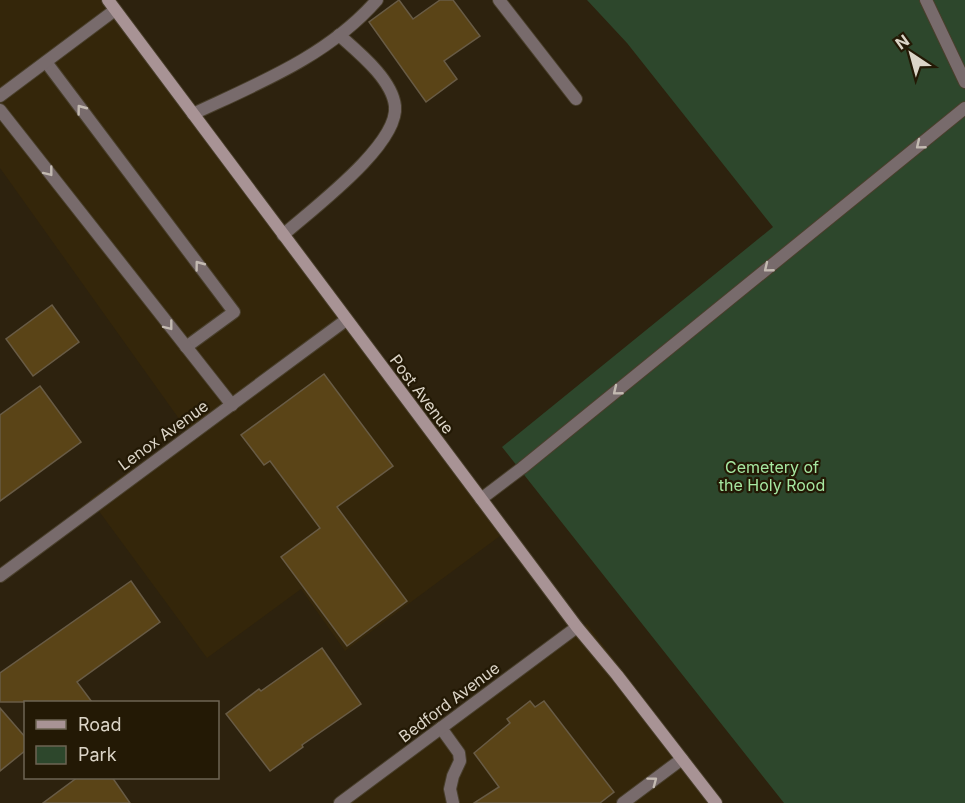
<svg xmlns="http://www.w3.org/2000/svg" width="965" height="803" font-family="Inter,sans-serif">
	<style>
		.built { fill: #34260a }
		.green { fill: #2d472c }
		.building { fill: #5a4417; stroke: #685b45; stroke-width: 1.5 }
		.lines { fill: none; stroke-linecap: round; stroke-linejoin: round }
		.service-casing { stroke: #493f2c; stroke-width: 14 }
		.minor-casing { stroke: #493f2c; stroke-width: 14 }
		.secondary-casing { stroke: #493f2c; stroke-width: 14 }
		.service { stroke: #786b6c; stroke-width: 12 }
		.minor { stroke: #786b6c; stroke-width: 12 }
		.secondary { stroke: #a89395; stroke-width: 12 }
		.oneway { stroke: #c3bab1 }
		.labels { text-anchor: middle; stroke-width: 4.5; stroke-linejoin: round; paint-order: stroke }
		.street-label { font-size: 16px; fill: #dcd5c8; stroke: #231905 }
		.park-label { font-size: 16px; fill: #a6e7a1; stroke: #231905 }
	</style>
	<rect width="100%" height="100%" fill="#2d220e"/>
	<!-- built -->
	<g class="built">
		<path d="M0,0H109L508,530L345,651L301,589L207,658L90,499L187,430L0,168Z"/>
		<path d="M587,624L723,803H340Z"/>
	</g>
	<!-- green -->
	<path class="green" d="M587,0H965V803H784L502,447L773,227L627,43Z"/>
	<!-- building -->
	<g class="building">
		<path d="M399,0L413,19L440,0H453L480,36L444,61L457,79L426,102L369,22Z"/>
		<path d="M52,305L79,342L33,376L6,339Z"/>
		<path d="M324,374L393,466L337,507L407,601L347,646L281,557L320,528L270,461L264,465L241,435Z"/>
		<path d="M40,386L81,442L0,501V415Z"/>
		<path d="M131,581L160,622L77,682L92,702H0V673Z"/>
		<path d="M322,648L361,704L302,745L303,747L270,771L226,714L259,689L261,691Z"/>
		<path d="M530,701L535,707L544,701L614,792L600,803H474L499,787L474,753L510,723L507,719Z"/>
		<path d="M0,708L26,738V750L0,771Z"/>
		<path d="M78,777H112L130,803H43Z"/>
	</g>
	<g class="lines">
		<!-- service casing -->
		<g class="service-casing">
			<g id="service">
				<path d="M499,0L576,99"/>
				<path d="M926,0L965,82"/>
				<path d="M46,62L234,312L186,347"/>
				<path d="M0,110L232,405"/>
				<path d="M193,114C259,83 328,56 377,0"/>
				<path d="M283,235C311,210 399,145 395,106C392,79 358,52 339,35"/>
				<path d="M481,499L522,468L965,108"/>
				<path d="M441,728L459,753L460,761L453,776L450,789L453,803"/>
				<path d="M623,803L682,759"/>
			</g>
		</g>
		<!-- minor casing -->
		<g class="minor-casing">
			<g id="minor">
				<path d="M0,96L115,10"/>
				<path d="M0,576L346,320"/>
				<path d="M340,803L577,627"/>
			</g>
		</g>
		<!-- secondary casing -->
		<g class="secondary-casing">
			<path id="secondary" d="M108,0L577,627L617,675L716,803"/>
		</g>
		<!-- service -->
		<use href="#service" class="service"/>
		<!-- minor -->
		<use href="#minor" class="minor"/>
		<!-- secondary -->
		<use href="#secondary" class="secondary"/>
	</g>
	<!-- one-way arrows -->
	<defs><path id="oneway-chevron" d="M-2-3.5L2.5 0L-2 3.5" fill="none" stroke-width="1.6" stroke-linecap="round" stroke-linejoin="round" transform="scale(1.5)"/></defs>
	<g class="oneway">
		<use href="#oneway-chevron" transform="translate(81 109) rotate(-127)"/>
		<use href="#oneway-chevron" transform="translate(920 145) rotate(141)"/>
		<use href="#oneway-chevron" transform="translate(49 172) rotate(52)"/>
		<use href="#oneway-chevron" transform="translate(199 265) rotate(-127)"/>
		<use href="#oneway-chevron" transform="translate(768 268) rotate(141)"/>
		<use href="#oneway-chevron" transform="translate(169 326) rotate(52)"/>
		<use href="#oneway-chevron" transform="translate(617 391) rotate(141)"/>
		<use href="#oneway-chevron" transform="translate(653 781) rotate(-37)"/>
	</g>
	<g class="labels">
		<!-- street labels -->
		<g class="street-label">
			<text transform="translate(422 394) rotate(53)" y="6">Post Avenue</text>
			<text transform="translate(163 435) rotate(-36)" y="6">Lenox Avenue</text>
			<text transform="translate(449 702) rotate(-37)" y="6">Bedford Avenue</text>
		</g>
		<!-- park labels -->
		<g class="park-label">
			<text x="772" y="473">Cemetery of<tspan x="772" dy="18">the Holy Rood</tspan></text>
		</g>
	</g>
	<!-- legend -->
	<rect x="24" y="701" width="195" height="78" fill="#231905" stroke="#6d6453" stroke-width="1.5"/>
	<rect x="36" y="720" width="30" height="9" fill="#a89395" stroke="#6d6453" stroke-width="1.5"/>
	<text x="78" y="731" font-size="18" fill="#dcd5c8">Road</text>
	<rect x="36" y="746" width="30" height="18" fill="#2d472c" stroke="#6d6453" stroke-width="1.5"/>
	<text x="78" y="761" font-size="18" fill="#dcd5c8">Park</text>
	<!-- north arrow -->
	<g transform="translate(911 54) rotate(324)" stroke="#231905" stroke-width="4.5" paint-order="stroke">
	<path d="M0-4.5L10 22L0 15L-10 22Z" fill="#dcd5c8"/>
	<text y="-9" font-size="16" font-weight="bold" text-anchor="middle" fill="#dcd5c8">N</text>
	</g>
</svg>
